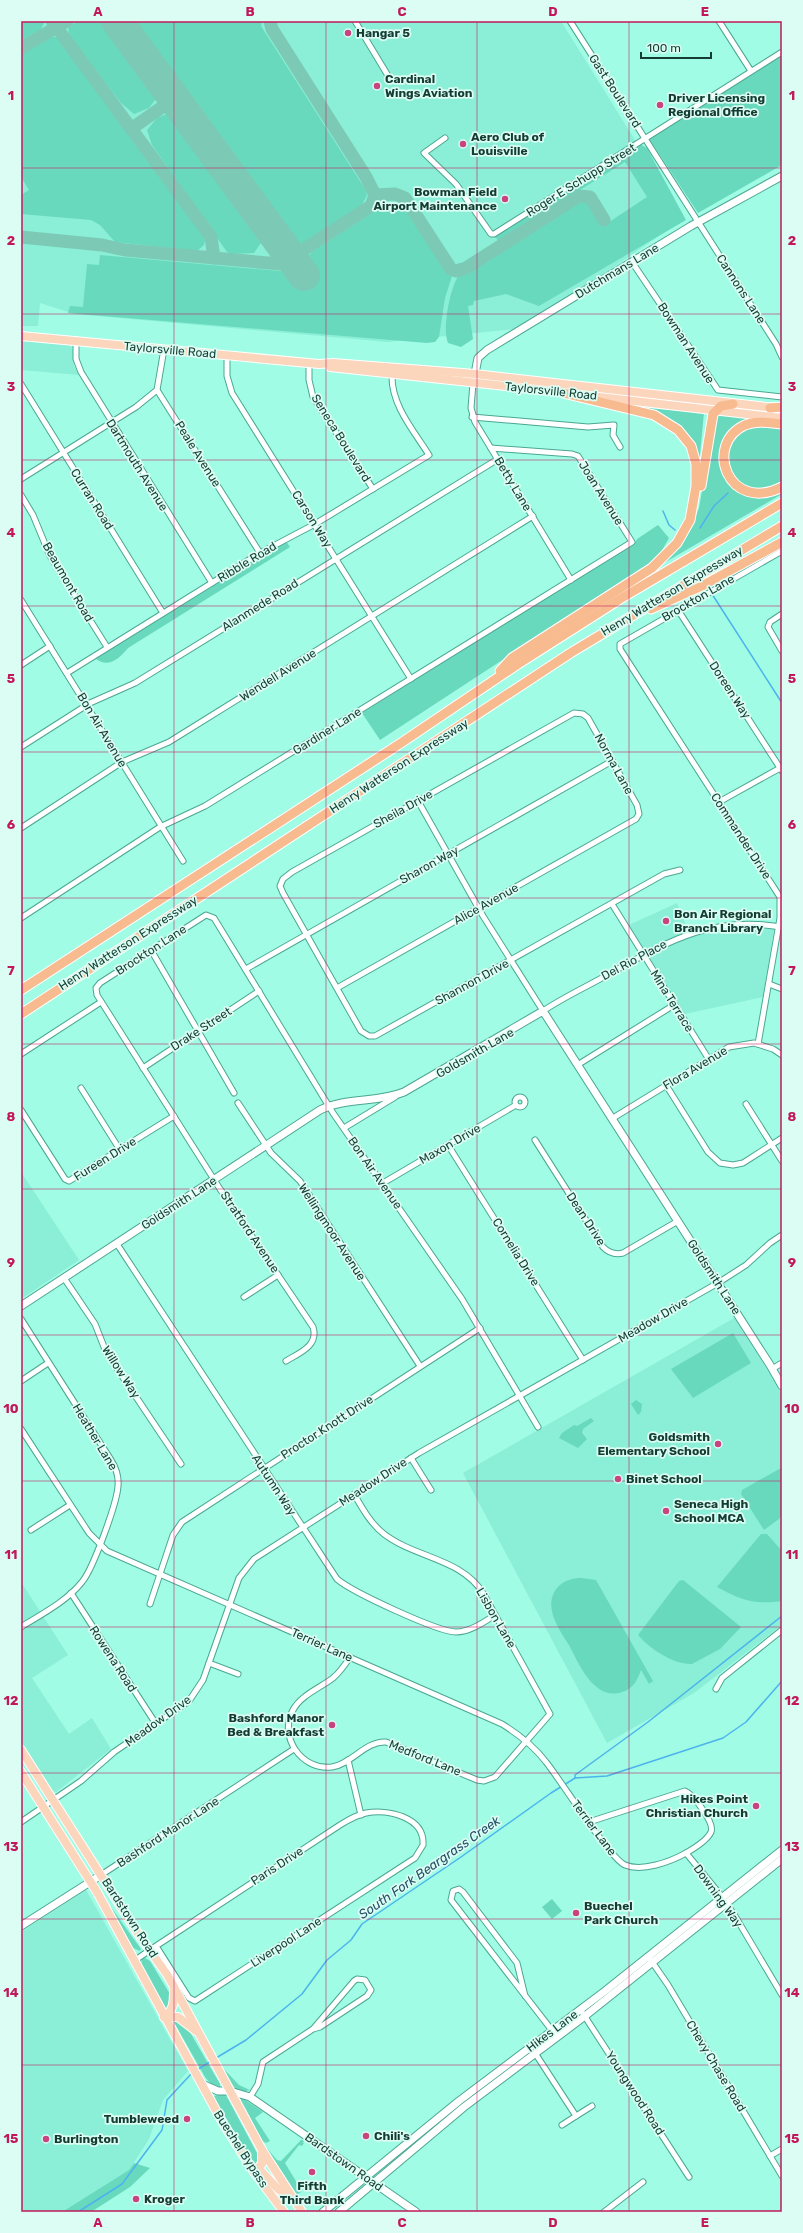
<svg xmlns="http://www.w3.org/2000/svg" width="803" height="2233" font-family="Rubik,sans-serif">
	<style>
		.built { fill: #8aefd6 }
		.green { fill: #69d9be }
		.lines { fill: none; stroke-linecap: round; stroke-linejoin: round }
		.stream { stroke: #4cb4ec; stroke-width: 1.5 }
		.taxiway { stroke: #7ccab6; stroke-width: 13 }
		.runway { stroke: #7ccab6; stroke-width: 32 }
		.street-casing { stroke: #4ba792; stroke-width: 7 }
		.secondary-casing { stroke: #4ba792; stroke-width: 9 }
		.primary-casing { stroke: #fff; stroke-width: 10 }
		.highway-casing { stroke: #fff; stroke-width: 11 }
		.street { stroke: #fff; stroke-width: 5 }
		.secondary { stroke: #fff; stroke-width: 7 }
		.primary { stroke: #fbd6bc; stroke-width: 8 }
		.highway { stroke: #f8bb90; stroke-width: 9 }
		.grid { fill: none; stroke: #c2185b; stroke-width: 1; stroke-opacity: 0.55 }
		.poi-dot { fill: #ca4381; stroke: #dbfdf3; stroke-width: 1.5 }
		.labels { text-anchor: middle; stroke-width: 3.5; stroke-linejoin: round; paint-order: stroke }
		.poi-label { font-size: 12px; font-weight: bold; fill: #153c33; stroke: #dbfdf3; text-anchor: start }
		.street-label { font-size: 12px; fill: #153c33; stroke: #dbfdf3 }
		.water-label { font-size: 13px; font-style: italic; fill: #265068; stroke: #dbfdf3 }
		.neatline { fill: none; stroke: #c2185b; stroke-width: 1.5 }
		.grid-label { font-size: 13px; text-anchor: middle; font-weight: bold; fill: #c2185b }
	</style>
	<rect width="100%" height="100%" fill="#a0fce4"/>
	<!-- built -->
	<g class="built">
		<path d="M21,21H561L684,219L524,328L388,342L75,314L40,303L38,326H21Z"/>
		<path d="M21,341L70,345L73,349L74,366L79,375L21,370Z"/>
		<path d="M677,903L690,936L727,928L774,929L763,997L685,1014L629,925Z"/>
		<path d="M21,1172L79,1260L21,1299Z"/>
		<path d="M736,1317L782,1395V1625L694,1693L607,1743L463,1473Z"/>
		<path d="M21,1582L68,1655L32,1678L69,1734L92,1718L111,1749L56,1792L53,1791L21,1741Z"/>
		<path d="M86,1890L188,2071L163,2100L149,2139L129,2170L62,2212H21V1932Z"/>
	</g>
	<!-- green -->
	<g class="green">
		<path d="M21,21H45L41,29L21,41Z"/>
		<path d="M77,21H106L156,88L158,96L149,108L134,114L121,103L70,38L68,28Z"/>
		<path d="M127,21H262L261,26L365,189L367,195L361,207L304,243L298,244L286,238Z"/>
		<path d="M51,36L60,38L63,42L201,229L205,240L204,245L197,251L115,242L100,225L91,220L21,214V195L29,190L21,177V54Z"/>
		<path d="M782,54V165L698,213L648,137Z"/>
		<path d="M171,112L177,118L261,232L263,240L254,253L231,254L227,252L152,145L147,130L157,118Z"/>
		<path d="M640,144L647,148L686,220L539,306L506,294L474,301L473,305L468,306L473,339L461,347L448,343C442,330 450,285 460,274L579,200L589,202L603,226L647,197L625,162L498,241L495,236Z"/>
		<path d="M395,204L408,214L452,276L445,298L439,337L435,342L427,343L68,313L70,306L83,307L87,264L99,265L100,255L291,272L298,280L310,270C306,262 305,259 312,252L379,208Z"/>
		<path d="M648,408L704,413L699,464L675,423Z"/>
		<path d="M715,415L749,418V421L725,442L733,486L782,490V494L664,563L692,524L699,508Z"/>
		<path d="M755,426L782,427V483L769,489L743,486L731,474L727,454L734,438L743,430Z"/>
		<path d="M658,525L669,538L661,552L648,565L380,740L362,713L635,543L637,539Z"/>
		<path d="M286,541L290,547L128,648C119,659 108,669 95,658Z"/>
		<path d="M733,1333L751,1363L693,1398L671,1369Z"/>
		<path d="M636,1400L642,1404L641,1412L638,1415L631,1404Z"/>
		<path d="M591,1418L594,1421L583,1429L582,1433L587,1439L578,1448L559,1438L562,1433L574,1425L577,1426Z"/>
		<path d="M781,1468L782,1514L779,1519L764,1530L741,1494L742,1490Z"/>
		<path d="M761,1534H767L782,1551V1601C754,1605 741,1600 717,1587Z"/>
		<path d="M582,1578L596,1580L653,1681L649,1684L641,1670C637,1681 633,1689 622,1692C594,1702 578,1662 569,1645C560,1631 542,1606 557,1588C564,1580 573,1578 582,1578Z"/>
		<path d="M683,1580L741,1627L720,1649L692,1664C674,1665 650,1649 638,1635L679,1581Z"/>
		<path d="M552,1899L562,1911L552,1919L542,1907Z"/>
		<path d="M108,1903L141,1949L140,1951L133,1948Z"/>
		<path d="M145,1958L150,1961L170,1994L171,2000L166,2011L141,1964L142,1959Z"/>
		<path d="M171,2017L187,2027L220,2084V2088L210,2083L205,2077Z"/>
		<path d="M221,2066L239,2085L250,2090C234,2096 227,2077 221,2066Z"/>
		<path d="M217,2095H226L259,2157L255,2165L216,2103L214,2096Z"/>
		<path d="M241,2099H244L263,2112L255,2118L270,2141L266,2143L262,2141L240,2102Z"/>
		<path d="M301,2140H303L304,2142H302L304,2143L302,2146L299,2145L285,2163L302,2191L297,2195L265,2146L277,2160L281,2161Z"/>
		<path d="M134,2163L150,2168L130,2187L91,2212H62L129,2170Z"/>
	</g>
	<g class="lines">
		<!-- stream -->
		<g class="stream">
			<path d="M663,511L669,525L675,530"/>
			<path d="M700,528L714,506L728,493"/>
			<path d="M712,594L782,703"/>
			<path d="M575,1778V1775L648,1722L782,1616"/>
			<path d="M216,2058L246,2040L302,1994L327,1960L351,1940L362,1924L461,1857L551,1793L575,1778L607,1776L723,1738L746,1722L782,1681"/>
			<path d="M197,2070L211,2061"/>
			<path d="M78,2212L122,2184L162,2130L167,2100L192,2073"/>
		</g>
		<!-- taxiway -->
		<g class="taxiway">
			<path d="M52,21L211,237L214,258"/>
			<path d="M270,21L272,29L366,177L375,195L395,194L405,198L451,269L456,271L466,268L579,196L590,197L604,220"/>
			<path d="M21,48L67,21"/>
			<path d="M131,129L175,98"/>
			<path d="M21,237L102,245L125,250L280,264L291,258L371,206L375,195"/>
		</g>
		<!-- runway -->
		<path class="runway" d="M117,21L304,275"/>
		<!-- street casing -->
		<g class="street-casing">
			<g id="street">
				<path d="M355,21L387,74"/>
				<path d="M570,21L776,344L782,357"/>
				<path d="M719,21L751,71"/>
				<path d="M445,138L424,153L456,184L491,234H494L782,52"/>
				<path d="M632,262L718,390L782,397"/>
				<path d="M76,341V359L81,372L212,583"/>
				<path d="M227,355V376L232,393L411,679"/>
				<path d="M309,363V380L313,397L373,489"/>
				<path d="M473,383L471,408L475,422L571,580"/>
				<path d="M21,384L163,613"/>
				<path d="M157,390L260,553"/>
				<path d="M472,417L588,427L614,425L613,435L620,447"/>
				<path d="M21,479L136,407L157,390L164,349"/>
				<path d="M21,495L33,515L50,556L107,647"/>
				<path d="M21,600L183,861"/>
				<path d="M678,610L782,771"/>
				<path d="M782,614L770,622L768,627L782,651"/>
				<path d="M21,665L50,646"/>
				<path d="M67,673L260,553L315,524L429,455C414,431 391,405 392,375"/>
				<path d="M21,747L90,703L135,683L498,459"/>
				<path d="M418,801L483,916L543,1011C564,997 588,986 609,974C667,942 712,915 781,927"/>
				<path d="M719,802L782,767"/>
				<path d="M21,828L122,762L169,742L533,516"/>
				<path d="M612,904L708,1058"/>
				<path d="M21,918L160,827L205,806L632,542L578,456L572,454L491,448"/>
				<path d="M151,950L234,1093"/>
				<path d="M246,969L612,761"/>
				<path d="M769,984L782,989"/>
				<path d="M337,988L636,819L639,814L637,805L588,718L583,714L574,713L292,872L283,879L280,886L283,893L361,1031L369,1036H375L664,874L680,870"/>
				<path d="M758,1044L780,918V897L620,649V644L782,551"/>
				<path d="M21,1054L101,1002"/>
				<path d="M579,1064L674,1005"/>
				<path d="M143,1068L259,991"/>
				<path d="M666,1085L708,1152L720,1163L733,1165L743,1163L782,1138"/>
				<path d="M81,1088L120,1150"/>
				<circle cx="520" cy="1102" r="5"/>
				<path d="M238,1103L271,1153L300,1181L420,1366"/>
				<path d="M746,1104L782,1161"/>
				<path d="M21,1110L65,1179L69,1181L174,1116"/>
				<path d="M613,1118L729,1047L754,1043L773,1049L782,1055"/>
				<path d="M344,1128L395,1097"/>
				<path d="M535,1140L603,1247C609,1253 615,1255 623,1253L678,1221"/>
				<path d="M448,1145L583,1360"/>
				<path d="M383,1183L516,1105"/>
				<path d="M117,1244L337,1579C352,1592 438,1632 456,1632C470,1632 484,1622 495,1615"/>
				<path d="M64,1278L95,1324L106,1352L181,1464"/>
				<path d="M244,1297L278,1275"/>
				<path d="M21,1319L111,1460C116,1468 119,1476 118,1486C117,1503 93,1569 82,1582C67,1601 42,1614 21,1627"/>
				<path d="M286,1361C299,1353 319,1346 313,1327L220,1189L97,995L96,988L100,983L206,915L214,918L333,1113L462,1299L538,1427"/>
				<path d="M772,1369L782,1363"/>
				<path d="M21,1381L48,1363"/>
				<path d="M21,1429L89,1533L107,1551L502,1724C518,1734 534,1746 546,1762C560,1779 610,1859 625,1865C642,1872 670,1862 686,1853C693,1849 707,1841 711,1832C715,1823 693,1794 685,1791L589,1822"/>
				<path d="M411,1458L431,1490"/>
				<path d="M31,1530L70,1505"/>
				<path d="M71,1593L156,1724"/>
				<path d="M150,1604L173,1535L182,1522L480,1328"/>
				<path d="M350,1657C345,1665 340,1672 333,1678C320,1688 301,1695 293,1710C278,1737 302,1771 332,1767C352,1764 365,1741 386,1742L477,1780L484,1781L495,1777L550,1714L483,1593C461,1558 415,1558 384,1534C371,1524 362,1508 354,1494"/>
				<path d="M209,1663L238,1674"/>
				<path d="M716,1689L722,1678L782,1630"/>
				<path d="M348,1760L361,1815"/>
				<path d="M21,1822L81,1781L114,1752L189,1701L203,1680L239,1578L254,1559L419,1453L718,1283L746,1265L770,1243L782,1235"/>
				<path d="M686,1853L719,1893L735,1916L782,1995"/>
				<path d="M101,1875L294,1749"/>
				<path d="M648,1956L668,1985L782,2176"/>
				<path d="M134,1961L150,1950L340,1825C348,1820 356,1815 366,1813C388,1809 425,1817 423,1845L415,1858L195,2001L189,1998L156,1946"/>
				<path d="M525,1996L517,1963L463,1892L459,1889L453,1891L451,1900L554,2033"/>
				<path d="M580,2009L689,2177"/>
				<path d="M535,2053L576,2116L592,2106"/>
				<path d="M250,2097L258,2084L263,2062L313,2029L354,1981L357,1979L365,1980L371,1990L367,1996L320,2027L313,2029"/>
				<path d="M562,2125L576,2116"/>
				<path d="M770,2156L782,2149"/>
				<path d="M604,2212L643,2182"/>
			</g>
		</g>
		<!-- secondary casing -->
		<g class="secondary-casing">
			<g id="secondary">
				<path d="M474,379L478,358L487,350L691,226L782,176"/>
				<path d="M21,1306L320,1110C347,1097 377,1103 404,1092L543,1011L770,1365L782,1386"/>
				<path d="M21,1926L101,1875"/>
				<path d="M202,2084L218,2091H230L250,2097L416,2212"/>
				<path d="M323,2212L459,2101L605,1991L782,1850"/>
				<path d="M339,2212L464,2107L585,2016L782,1859"/>
			</g>
		</g>
		<!-- primary casing -->
		<g class="primary-casing">
			<g id="primary">
				<path d="M21,336L319,364L333,363L475,374L776,408"/>
				<path d="M330,367L569,393"/>
				<path d="M582,395L782,418"/>
				<path d="M21,1750L137,1932L168,1976L262,2150L302,2212"/>
				<path d="M21,1772L97,1892L224,2125L254,2172L284,2212"/>
				<path d="M164,2017H178L196,2031"/>
				<path d="M164,2017C175,2010 174,1999 174,1987"/>
				<path d="M254,2172L261,2171L279,2190L291,2198"/>
				<path d="M254,2172L262,2164V2150"/>
			</g>
		</g>
		<!-- highway casing -->
		<g class="highway-casing">
			<g id="highway">
				<path d="M770,408L782,407"/>
				<path d="M782,424C770,423 757,420 745,425C703,444 728,514 782,487"/>
				<path d="M701,486L713,414L721,406L733,404"/>
				<path d="M651,609L702,586L782,542"/>
				<path d="M500,671L512,658L652,568L677,543L690,520L696,486V464L691,446L678,430L654,415L563,393"/>
				<path d="M21,990L401,743L518,664L620,599L782,503"/>
				<path d="M21,1014L572,652L782,526"/>
			</g>
		</g>
		<!-- street -->
		<use href="#street" class="street"/>
		<!-- secondary -->
		<use href="#secondary" class="secondary"/>
		<!-- primary -->
		<use href="#primary" class="primary"/>
		<!-- highway -->
		<use href="#highway" class="highway"/>
	</g>
	<!-- grid -->
	<path class="grid" d="M174,21V2212M326,21V2212M477,21V2212M629,21V2212M21,168H782M21,314H782M21,460H782M21,606H782M21,752H782M21,898H782M21,1044H782M21,1189H782M21,1335H782M21,1481H782M21,1627H782M21,1773H782M21,1919H782M21,2065H782"/>
	<!-- markers -->
	<g class="poi-dot">
		<circle cx="348" cy="33" r="4"/>
		<circle cx="377" cy="86" r="4"/>
		<circle cx="660" cy="105" r="4"/>
		<circle cx="463" cy="144" r="4"/>
		<circle cx="505" cy="199" r="4"/>
		<circle cx="666" cy="921" r="4"/>
		<circle cx="718" cy="1444" r="4"/>
		<circle cx="618" cy="1479" r="4"/>
		<circle cx="666" cy="1511" r="4"/>
		<circle cx="332" cy="1725" r="4"/>
		<circle cx="756" cy="1806" r="4"/>
		<circle cx="576" cy="1913" r="4"/>
		<circle cx="187" cy="2119" r="4"/>
		<circle cx="366" cy="2136" r="4"/>
		<circle cx="46" cy="2139" r="4"/>
		<circle cx="312" cy="2172" r="4"/>
		<circle cx="136" cy="2199" r="4"/>
	</g>
	<g class="labels">
		<!-- poi labels -->
		<g class="poi-label">
			<text x="356" y="37">Hangar 5</text>
			<text x="385" y="83">Cardinal<tspan x="385" dy="14">Wings Aviation</tspan></text>
			<text x="668" y="102">Driver Licensing<tspan x="668" dy="14">Regional Office</tspan></text>
			<text x="471" y="141">Aero Club of<tspan x="471" dy="14">Louisville</tspan></text>
			<text x="497" y="196" text-anchor="end">Bowman Field<tspan x="497" dy="14">Airport Maintenance</tspan></text>
			<text x="674" y="918">Bon Air Regional<tspan x="674" dy="14">Branch Library</tspan></text>
			<text x="710" y="1441" text-anchor="end">Goldsmith<tspan x="710" dy="14">Elementary School</tspan></text>
			<text x="626" y="1483">Binet School</text>
			<text x="674" y="1508">Seneca High<tspan x="674" dy="14">School MCA</tspan></text>
			<text x="324" y="1722" text-anchor="end">Bashford Manor<tspan x="324" dy="14">Bed &amp; Breakfast</tspan></text>
			<text x="748" y="1803" text-anchor="end">Hikes Point<tspan x="748" dy="14">Christian Church</tspan></text>
			<text x="584" y="1910">Buechel<tspan x="584" dy="14">Park Church</tspan></text>
			<text x="179" y="2123" text-anchor="end">Tumbleweed</text>
			<text x="374" y="2140">Chili's</text>
			<text x="54" y="2143">Burlington</text>
			<text x="312" y="2190" text-anchor="middle">Fifth<tspan x="312" dy="14">Third Bank</tspan></text>
			<text x="144" y="2203">Kroger</text>
		</g>
		<!-- street labels -->
		<g class="street-label">
			<text transform="translate(615 91) rotate(57)" y="4">Gast Boulevard</text>
			<text transform="translate(581 180) rotate(-32)" y="4">Roger E Schupp Street</text>
			<text transform="translate(617 271) rotate(-31)" y="4">Dutchmans Lane</text>
			<text transform="translate(741 289) rotate(57)" y="4">Cannons Lane</text>
			<text transform="translate(686 343) rotate(57)" y="4">Bowman Avenue</text>
			<text transform="translate(170 350) rotate(5)" y="4">Taylorsville Road</text>
			<text transform="translate(551 391) rotate(6)" y="4">Taylorsville Road</text>
			<text transform="translate(341 438) rotate(58)" y="4">Seneca Boulevard</text>
			<text transform="translate(198 454) rotate(58)" y="4">Peale Avenue</text>
			<text transform="translate(137 465) rotate(58)" y="4">Dartmouth Avenue</text>
			<text transform="translate(513 484) rotate(59)" y="4">Betty Lane</text>
			<text transform="translate(601 493) rotate(58)" y="4">Joan Avenue</text>
			<text transform="translate(92 499) rotate(58)" y="4">Curran Road</text>
			<text transform="translate(312 519) rotate(58)" y="4">Carson Way</text>
			<text transform="translate(247 562) rotate(-31)" y="4">Ribble Road</text>
			<text transform="translate(68 582) rotate(60)" y="4">Beaumont Road</text>
			<text transform="translate(672 591) rotate(-31)" y="4">Henry Watterson Expressway</text>
			<text transform="translate(698 598) rotate(-30)" y="4">Brockton Lane</text>
			<text transform="translate(260 605) rotate(-32)" y="4">Alanmede Road</text>
			<text transform="translate(278 675) rotate(-32)" y="4">Wendell Avenue</text>
			<text transform="translate(730 690) rotate(57)" y="4">Doreen Way</text>
			<text transform="translate(102 730) rotate(59)" y="4">Bon Air Avenue</text>
			<text transform="translate(327 731) rotate(-32)" y="4">Gardiner Lane</text>
			<text transform="translate(614 764) rotate(61)" y="4">Norma Lane</text>
			<text transform="translate(399 766) rotate(-33)" y="4">Henry Watterson Expressway</text>
			<text transform="translate(403 809) rotate(-29)" y="4">Sheila Drive</text>
			<text transform="translate(741 836) rotate(57)" y="4">Commander Drive</text>
			<text transform="translate(429 865) rotate(-29)" y="4">Sharon Way</text>
			<text transform="translate(486 904) rotate(-29)" y="4">Alice Avenue</text>
			<text transform="translate(128 943) rotate(-33)" y="4">Henry Watterson Expressway</text>
			<text transform="translate(151 950) rotate(-33)" y="4">Brockton Lane</text>
			<text transform="translate(634 960) rotate(-28)" y="4">Del Rio Place</text>
			<text transform="translate(472 982) rotate(-29)" y="4">Shannon Drive</text>
			<text transform="translate(672 1001) rotate(58)" y="4">Mina Terrace</text>
			<text transform="translate(201 1029) rotate(-33)" y="4">Drake Street</text>
			<text transform="translate(475 1053) rotate(-30)" y="4">Goldsmith Lane</text>
			<text transform="translate(695 1068) rotate(-31)" y="4">Flora Avenue</text>
			<text transform="translate(450 1144) rotate(-30)" y="4">Maxon Drive</text>
			<text transform="translate(105 1159) rotate(-32)" y="4">Fureen Drive</text>
			<text transform="translate(375 1173) rotate(55)" y="4">Bon Air Avenue</text>
			<text transform="translate(179 1203) rotate(-33)" y="4">Goldsmith Lane</text>
			<text transform="translate(586 1219) rotate(57)" y="4">Dean Drive</text>
			<text transform="translate(250 1232) rotate(56)" y="4">Stratford Avenue</text>
			<text transform="translate(332 1232) rotate(57)" y="4">Wellingmoor Avenue</text>
			<text transform="translate(516 1252) rotate(58)" y="4">Cornelia Drive</text>
			<text transform="translate(714 1277) rotate(57)" y="4">Goldsmith Lane</text>
			<text transform="translate(653 1320) rotate(-30)" y="4">Meadow Drive</text>
			<text transform="translate(121 1372) rotate(57)" y="4">Willow Way</text>
			<text transform="translate(327 1427) rotate(-33)" y="4">Proctor Knott Drive</text>
			<text transform="translate(95 1437) rotate(59)" y="4">Heather Lane</text>
			<text transform="translate(373 1482) rotate(-33)" y="4">Meadow Drive</text>
			<text transform="translate(274 1485) rotate(57)" y="4">Autumn Way</text>
			<text transform="translate(496 1618) rotate(60)" y="4">Lisbon Lane</text>
			<text transform="translate(322 1645) rotate(24)" y="4">Terrier Lane</text>
			<text transform="translate(113 1659) rotate(57)" y="4">Rowena Road</text>
			<text transform="translate(158 1721) rotate(-36)" y="4">Meadow Drive</text>
			<text transform="translate(425 1758) rotate(22)" y="4">Medford Lane</text>
			<text transform="translate(594 1828) rotate(53)" y="4">Terrier Lane</text>
			<text transform="translate(168 1832) rotate(-33)" y="4">Bashford Manor Lane</text>
			<text transform="translate(277 1866) rotate(-33)" y="4">Paris Drive</text>
			<text transform="translate(718 1896) rotate(54)" y="4">Downing Way</text>
			<text transform="translate(130 1918) rotate(57)" y="4">Bardstown Road</text>
			<text transform="translate(286 1942) rotate(-33)" y="4">Liverpool Lane</text>
			<text transform="translate(552 2031) rotate(-37)" y="4">Hikes Lane</text>
			<text transform="translate(716 2066) rotate(59)" y="4">Chevy Chase Road</text>
			<text transform="translate(635 2093) rotate(57)" y="4">Youngwood Road</text>
			<text transform="translate(241 2149) rotate(57)" y="4">Buechel Bypass</text>
			<text transform="translate(344 2162) rotate(35)" y="4">Bardstown Road</text>
		</g>
		<!-- water labels -->
		<g class="water-label">
			<text transform="translate(429 1867) rotate(-35)" y="5">South Fork Beargrass Creek</text>
		</g>
	</g>
	<!-- border -->
	<rect width="803" height="2233" fill="none" stroke="#dbfdf3" stroke-width="44"/>
	<!-- scale -->
	<path d="M641 52v6h70v-6" fill="none" stroke="#153c33" stroke-width="2"/>
	<text x="647" y="52" font-size="12" fill="#153c33" stroke="#dbfdf3" stroke-width="3" paint-order="stroke">100 m</text>
	<rect x="22" y="22" width="759" height="2189" class="neatline"/>
	<g class="grid-label">
		<text x="98" y="16">A</text>
		<text x="250" y="16">B</text>
		<text x="402" y="16">C</text>
		<text x="553" y="16">D</text>
		<text x="705" y="16">E</text>
		<text x="11" y="100">1</text>
		<text x="792" y="100">1</text>
		<text x="11" y="245">2</text>
		<text x="792" y="245">2</text>
		<text x="11" y="391">3</text>
		<text x="792" y="391">3</text>
		<text x="11" y="537">4</text>
		<text x="792" y="537">4</text>
		<text x="11" y="683">5</text>
		<text x="792" y="683">5</text>
		<text x="11" y="829">6</text>
		<text x="792" y="829">6</text>
		<text x="11" y="975">7</text>
		<text x="792" y="975">7</text>
		<text x="11" y="1121">8</text>
		<text x="792" y="1121">8</text>
		<text x="11" y="1267">9</text>
		<text x="792" y="1267">9</text>
		<text x="11" y="1413">10</text>
		<text x="792" y="1413">10</text>
		<text x="11" y="1559">11</text>
		<text x="792" y="1559">11</text>
		<text x="11" y="1705">12</text>
		<text x="792" y="1705">12</text>
		<text x="11" y="1851">13</text>
		<text x="792" y="1851">13</text>
		<text x="11" y="1997">14</text>
		<text x="792" y="1997">14</text>
		<text x="11" y="2143">15</text>
		<text x="792" y="2143">15</text>
		<text x="98" y="2227">A</text>
		<text x="250" y="2227">B</text>
		<text x="402" y="2227">C</text>
		<text x="553" y="2227">D</text>
		<text x="705" y="2227">E</text>
	</g>
</svg>
